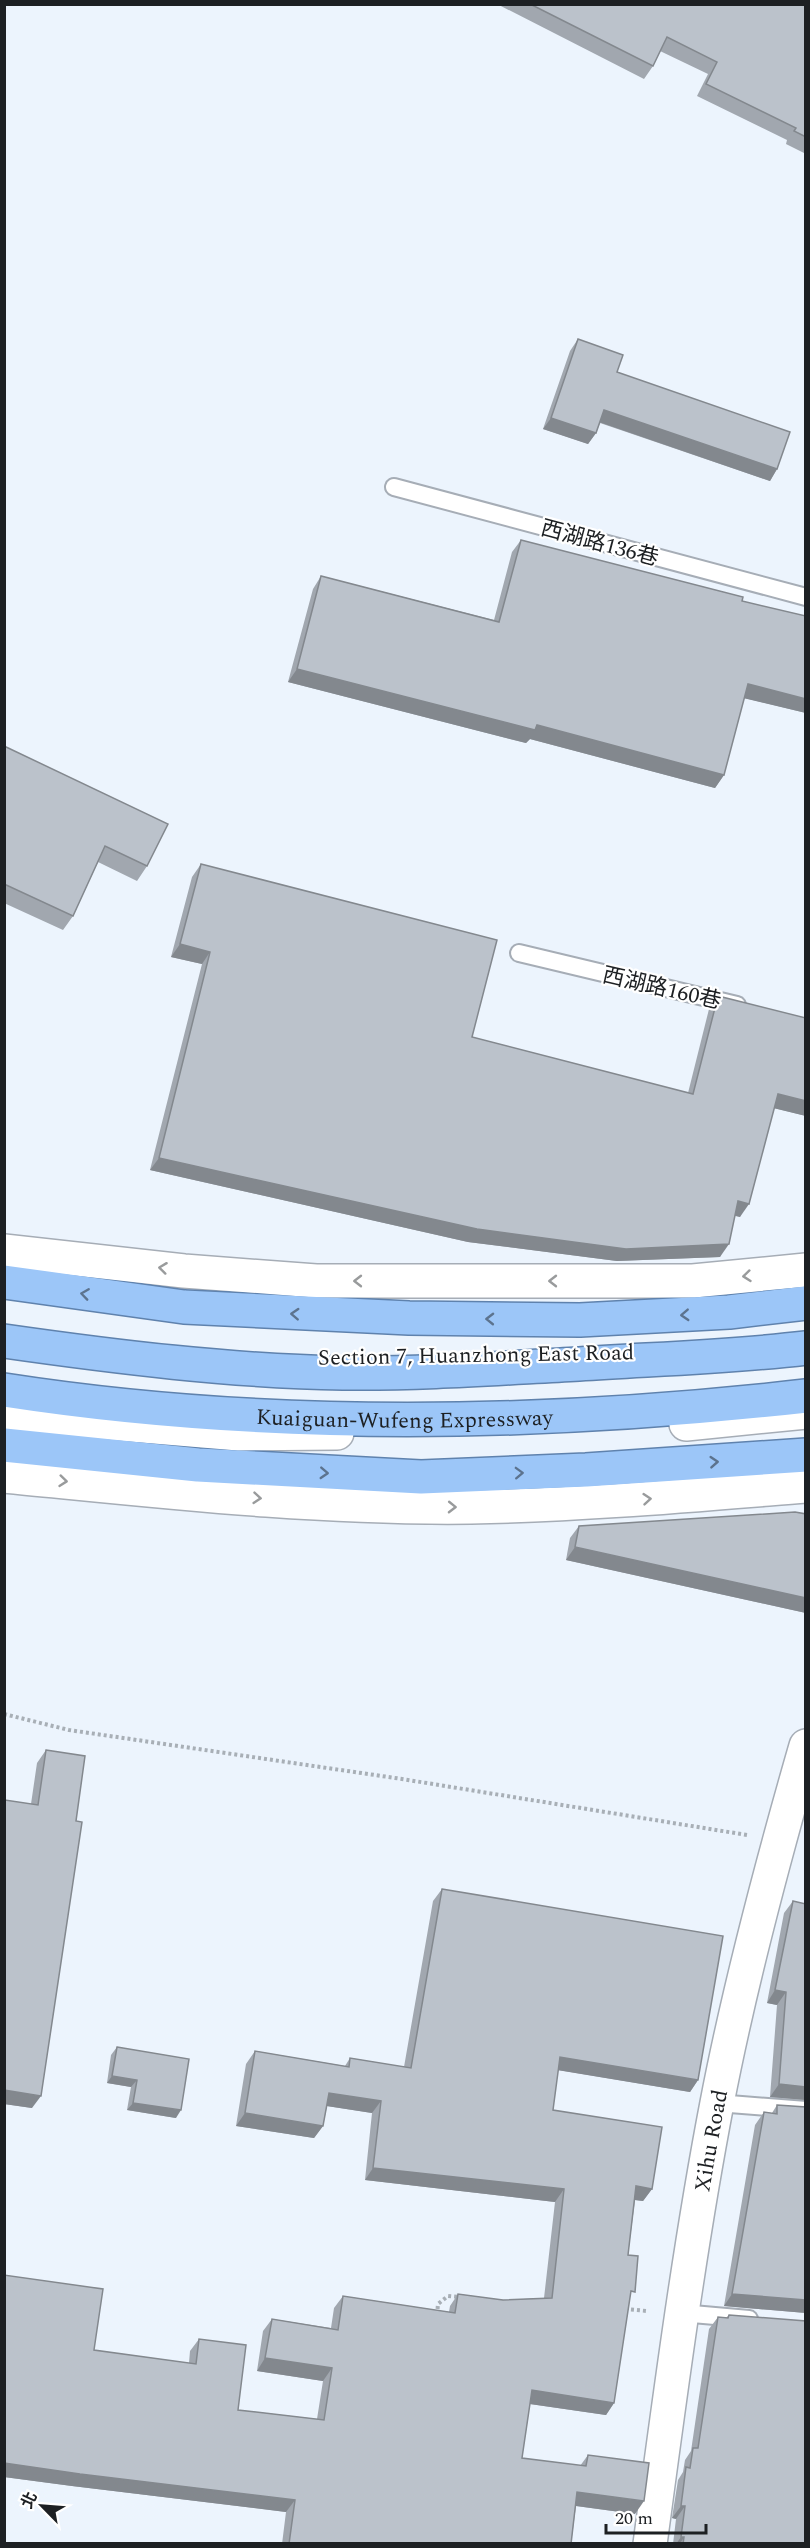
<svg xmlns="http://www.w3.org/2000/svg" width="810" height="2548" font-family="Spectral,'Noto Sans TC',serif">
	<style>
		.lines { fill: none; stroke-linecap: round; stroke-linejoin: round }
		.service-casing { stroke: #a6adb6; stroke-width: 20 }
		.minor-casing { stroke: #a6adb6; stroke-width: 36 }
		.tertiary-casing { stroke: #a6adb6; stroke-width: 36 }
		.trunk-casing { stroke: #5f82ad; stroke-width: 36 }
		.path { stroke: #a8afb6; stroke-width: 4; stroke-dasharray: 3 3; stroke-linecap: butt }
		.service { stroke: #fff; stroke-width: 16 }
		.minor { stroke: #fff; stroke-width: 33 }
		.tertiary { stroke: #fff; stroke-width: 33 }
		.trunk { stroke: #9cc6f8; stroke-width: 33 }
		.wall { fill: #a1a7af }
		.shaded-wall { fill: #83888e }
		.building { fill: #bbc2cb; stroke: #83888e; stroke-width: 1.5 }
		.oneway { stroke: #999b9c }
		.oneway2 { stroke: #5c738e }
		.labels { text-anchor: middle; stroke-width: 4.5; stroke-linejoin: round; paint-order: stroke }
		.street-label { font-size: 22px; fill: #1d2023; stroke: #fff }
	</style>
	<rect width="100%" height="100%" fill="#ecf4fd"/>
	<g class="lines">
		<!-- service casing -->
		<g class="service-casing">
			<g id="service">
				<path d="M394,487L806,597"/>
				<path d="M519,953L737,1005"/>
				<path d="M717,2103L806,2110"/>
				<path d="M681,2313L749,2319"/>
			</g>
		</g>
		<!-- minor casing -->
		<g class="minor-casing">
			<g id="minor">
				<path d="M4,1251L184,1271L316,1281H693L806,1270"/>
				<path d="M4,1476C159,1491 315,1509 471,1507C582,1505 694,1495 806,1486"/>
			</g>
		</g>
		<!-- tertiary casing -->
		<g class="tertiary-casing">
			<g id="tertiary">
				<path d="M4,1412L35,1417L239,1434L337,1433"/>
				<path d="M686,1424L806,1412"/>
				<path id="s1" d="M650,2544C670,2396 689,2249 717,2103C740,1983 772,1864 806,1746"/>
			</g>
		</g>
		<!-- trunk casing -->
		<g class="trunk-casing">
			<g id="trunk">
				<path d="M4,1282L184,1307L409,1318L580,1320L729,1312L806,1303"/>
				<path d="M4,1341C116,1357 231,1371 343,1373C422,1374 501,1368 579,1364C655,1359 730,1357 806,1348"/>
				<path id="s2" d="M4,1390C269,1431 540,1426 806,1396"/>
				<path d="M4,1445L198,1465L421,1477L586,1470L806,1455"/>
			</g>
		</g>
		<!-- path -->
		<g class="path">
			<path d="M4,1714L69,1730L402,1779L747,1835"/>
			<path d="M625,2309L647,2311"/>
			<path d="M437,2315L438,2304L448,2296L459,2297"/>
		</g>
		<!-- service -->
		<use href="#service" class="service"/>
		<!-- minor -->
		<use href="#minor" class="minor"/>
		<!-- tertiary -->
		<use href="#tertiary" class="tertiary"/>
		<!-- trunk -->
		<use href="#trunk" class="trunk"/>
	</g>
	<!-- wall -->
	<g class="wall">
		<path d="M497,4H806V154L786,144L787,140L697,96L708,74L660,51L653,66L644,79Z"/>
		<path d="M578,339L617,372L777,469L770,481L600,423L596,433L588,444L543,429L570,351Z"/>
		<path d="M521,540L742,601L806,713L744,698L724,775L715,788L530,739L526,743L288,682L313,589L321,576L494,620L512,552Z"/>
		<path d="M4,746L147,866L137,881L98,862L73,916L63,930L4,903Z"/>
		<path d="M201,864L472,1037L688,1093L709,1009L718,996L806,1116L774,1108L740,1217L735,1216L720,1257L617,1261L468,1242L150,1170L202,964L171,957L192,877Z"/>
		<path d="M806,1514V1613L566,1560L570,1538L579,1526Z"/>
		<path d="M46,1750L32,2108L4,2104V1800L31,1804L37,1763Z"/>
		<path d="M442,1889L698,2080L690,2092L558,2070L553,2110L652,2189L643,2201L635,2200L628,2255L630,2298L614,2403L606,2415L530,2404L522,2458L580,2466L588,2455L635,2514L576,2506L571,2544H282L286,2512L72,2486L4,2477V2275L94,2350L189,2363L190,2351L199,2339L238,2410L317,2419L323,2381L257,2371L263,2331L272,2319L331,2328L334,2308L343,2296L449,2312L450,2306L458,2294L503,2300L544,2298L555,2202L365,2180L372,2113L327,2106L323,2126L314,2138L236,2126L246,2064L255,2051L345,2066L350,2058L404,2067L433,1901Z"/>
		<path d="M793,1901L806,1904V2100L770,2097L777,2005L767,2003L784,1913Z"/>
		<path d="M117,2047L176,2118L127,2110L131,2087L107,2083L111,2055Z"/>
		<path d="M777,2105L806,2107V2313L724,2306L755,2125L764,2112L772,2113Z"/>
		<path d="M729,2315L806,2544H673L676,2519L672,2518L678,2480L683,2472L685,2460L691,2451L709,2329L718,2317L726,2318Z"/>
	</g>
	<!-- shaded-wall -->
	<g class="shaded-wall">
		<path d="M604,410L777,469L770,481L596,421Z"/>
		<path d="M551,418L596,433L588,444L543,429Z"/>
		<path d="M297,669L537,725L724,775L715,788L530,739L526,743L288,682Z"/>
		<path d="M748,684L806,699V713L739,697Z"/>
		<path d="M180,944L210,952L202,964L171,957Z"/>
		<path d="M778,1094L806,1101V1116L769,1107Z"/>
		<path d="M159,1158L729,1244L720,1257L617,1261L468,1242L150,1170Z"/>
		<path d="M738,1201L749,1204L740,1217L730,1214Z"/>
		<path d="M575,1547L806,1598V1613L566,1560Z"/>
		<path d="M775,1990L786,1992L777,2005L767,2003Z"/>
		<path d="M560,2057L698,2080L690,2092L551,2069Z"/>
		<path d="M112,2076L137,2080L131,2087L107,2083Z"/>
		<path d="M779,2084L806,2087V2100L770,2097Z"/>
		<path d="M4,2090L41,2096L32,2108L4,2104Z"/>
		<path d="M329,2093L381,2101L372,2113L320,2105Z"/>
		<path d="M133,2103L181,2110L176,2118L127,2110Z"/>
		<path d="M245,2113L323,2126L314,2138L236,2126Z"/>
		<path d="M373,2168L564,2189L555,2202L365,2180Z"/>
		<path d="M636,2186L652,2189L643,2201L627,2199Z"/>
		<path d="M732,2294L806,2300V2313L724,2306Z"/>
		<path d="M265,2358L332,2368L323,2381L257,2371Z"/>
		<path d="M532,2390L614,2403L606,2415L523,2403Z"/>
		<path d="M4,2463L295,2500L286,2512L72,2486L4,2477Z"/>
		<path d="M577,2492L644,2501L635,2514L569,2505Z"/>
		<path d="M681,2506H685L676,2519L672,2518Z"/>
		<path d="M681,2537H684L680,2544H676Z"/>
	</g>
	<!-- building -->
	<g class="building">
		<path d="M530,4H806V137L794,131L796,128L706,84L717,62L667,37L653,66Z"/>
		<path d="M578,339L623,355L617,372L790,432L777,469L604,410L596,433L551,418Z"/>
		<path d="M521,540L743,597L742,601L806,616V699L748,684L724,775L537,725L535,730L297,669L321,576L499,622Z"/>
		<path d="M4,746L168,824L147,866L105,846L73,916L4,884Z"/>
		<path d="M201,864L497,940L472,1037L693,1094L718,996L806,1018V1101L778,1094L749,1204L738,1201L729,1244L626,1249L477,1229L159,1158L210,952L180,944Z"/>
		<path d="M795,1512L806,1514V1598L575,1547L579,1526Z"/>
		<path d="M46,1750L85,1756L76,1821L82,1822L41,2096L4,2090V1801L5,1800L38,1805Z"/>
		<path d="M442,1889L723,1936L698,2080L560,2057L553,2110L662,2127L652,2189L636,2186L628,2255L638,2256L635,2292L631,2291L614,2403L532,2390L522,2458L586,2466L588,2455L649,2463L644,2501L577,2492L571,2544H289L295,2500L80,2474L4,2463V2275L103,2289L94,2350L196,2364L199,2339L246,2345L238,2410L324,2420L332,2368L265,2358L272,2319L338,2330L343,2296L455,2313L458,2294L503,2300L552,2298L564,2189L373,2168L381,2101L329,2093L323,2126L245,2113L255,2051L349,2067L350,2058L411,2068Z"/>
		<path d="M793,1901L806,1904V2087L779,2084L786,1992L775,1990Z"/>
		<path d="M117,2047L189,2059L181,2110L133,2103L137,2080L112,2076Z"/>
		<path d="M777,2105L806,2107V2300L732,2294L764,2112L777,2114Z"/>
		<path d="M729,2315L806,2321V2544H683L684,2537H681L685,2506H681L686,2467L690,2468L693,2448H698L718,2317L728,2318Z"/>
	</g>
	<!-- one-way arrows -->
	<defs><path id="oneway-chevron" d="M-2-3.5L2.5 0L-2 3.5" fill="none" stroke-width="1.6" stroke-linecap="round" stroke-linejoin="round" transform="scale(1.5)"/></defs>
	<g class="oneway">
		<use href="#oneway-chevron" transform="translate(163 1268) rotate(-173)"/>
		<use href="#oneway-chevron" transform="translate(747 1276) rotate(174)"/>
		<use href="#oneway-chevron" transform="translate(358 1281) rotate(180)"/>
		<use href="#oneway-chevron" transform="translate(553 1281) rotate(180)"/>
		<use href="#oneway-chevron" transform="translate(63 1481) rotate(6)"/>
		<use href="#oneway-chevron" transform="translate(257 1498) rotate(5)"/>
		<use href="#oneway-chevron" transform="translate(647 1499) rotate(-5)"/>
		<use href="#oneway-chevron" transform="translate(452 1507) rotate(1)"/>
	</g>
	<g class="oneway2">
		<use href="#oneway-chevron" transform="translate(85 1294) rotate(-172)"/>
		<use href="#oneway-chevron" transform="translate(295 1314) rotate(-177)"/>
		<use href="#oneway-chevron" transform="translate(685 1315) rotate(177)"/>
		<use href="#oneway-chevron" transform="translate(490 1319) rotate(-179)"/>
		<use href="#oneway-chevron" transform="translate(714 1462) rotate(-4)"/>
		<use href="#oneway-chevron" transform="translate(324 1473) rotate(3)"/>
		<use href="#oneway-chevron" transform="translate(519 1473) rotate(-2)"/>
	</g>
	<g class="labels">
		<!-- street labels -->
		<g class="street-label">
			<text transform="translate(600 542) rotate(15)" y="8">西湖路136巷</text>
			<text transform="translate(662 987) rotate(13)" y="8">西湖路160巷</text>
			<text transform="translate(476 1354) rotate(-1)" y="8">Section 7, Huanzhong East Road</text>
			<text dy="8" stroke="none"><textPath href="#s2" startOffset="402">Kuaiguan-Wufeng Expressway</textPath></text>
			<text dy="8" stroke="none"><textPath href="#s1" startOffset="408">Xihu Road</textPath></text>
		</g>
	</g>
	<!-- border -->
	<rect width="810" height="2548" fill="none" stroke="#1d2023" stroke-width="12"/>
	<!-- north arrow -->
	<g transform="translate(42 2506) rotate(295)" stroke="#ffffff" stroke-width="4.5" paint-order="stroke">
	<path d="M0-4.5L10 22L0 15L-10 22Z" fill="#1d2023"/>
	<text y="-9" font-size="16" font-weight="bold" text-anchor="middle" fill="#1d2023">北</text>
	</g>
	<!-- scale -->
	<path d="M606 2524v9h100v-9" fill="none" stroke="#1d2023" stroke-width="3"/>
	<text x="615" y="2524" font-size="18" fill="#1d2023" stroke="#ffffff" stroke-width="4.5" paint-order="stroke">20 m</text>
</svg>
